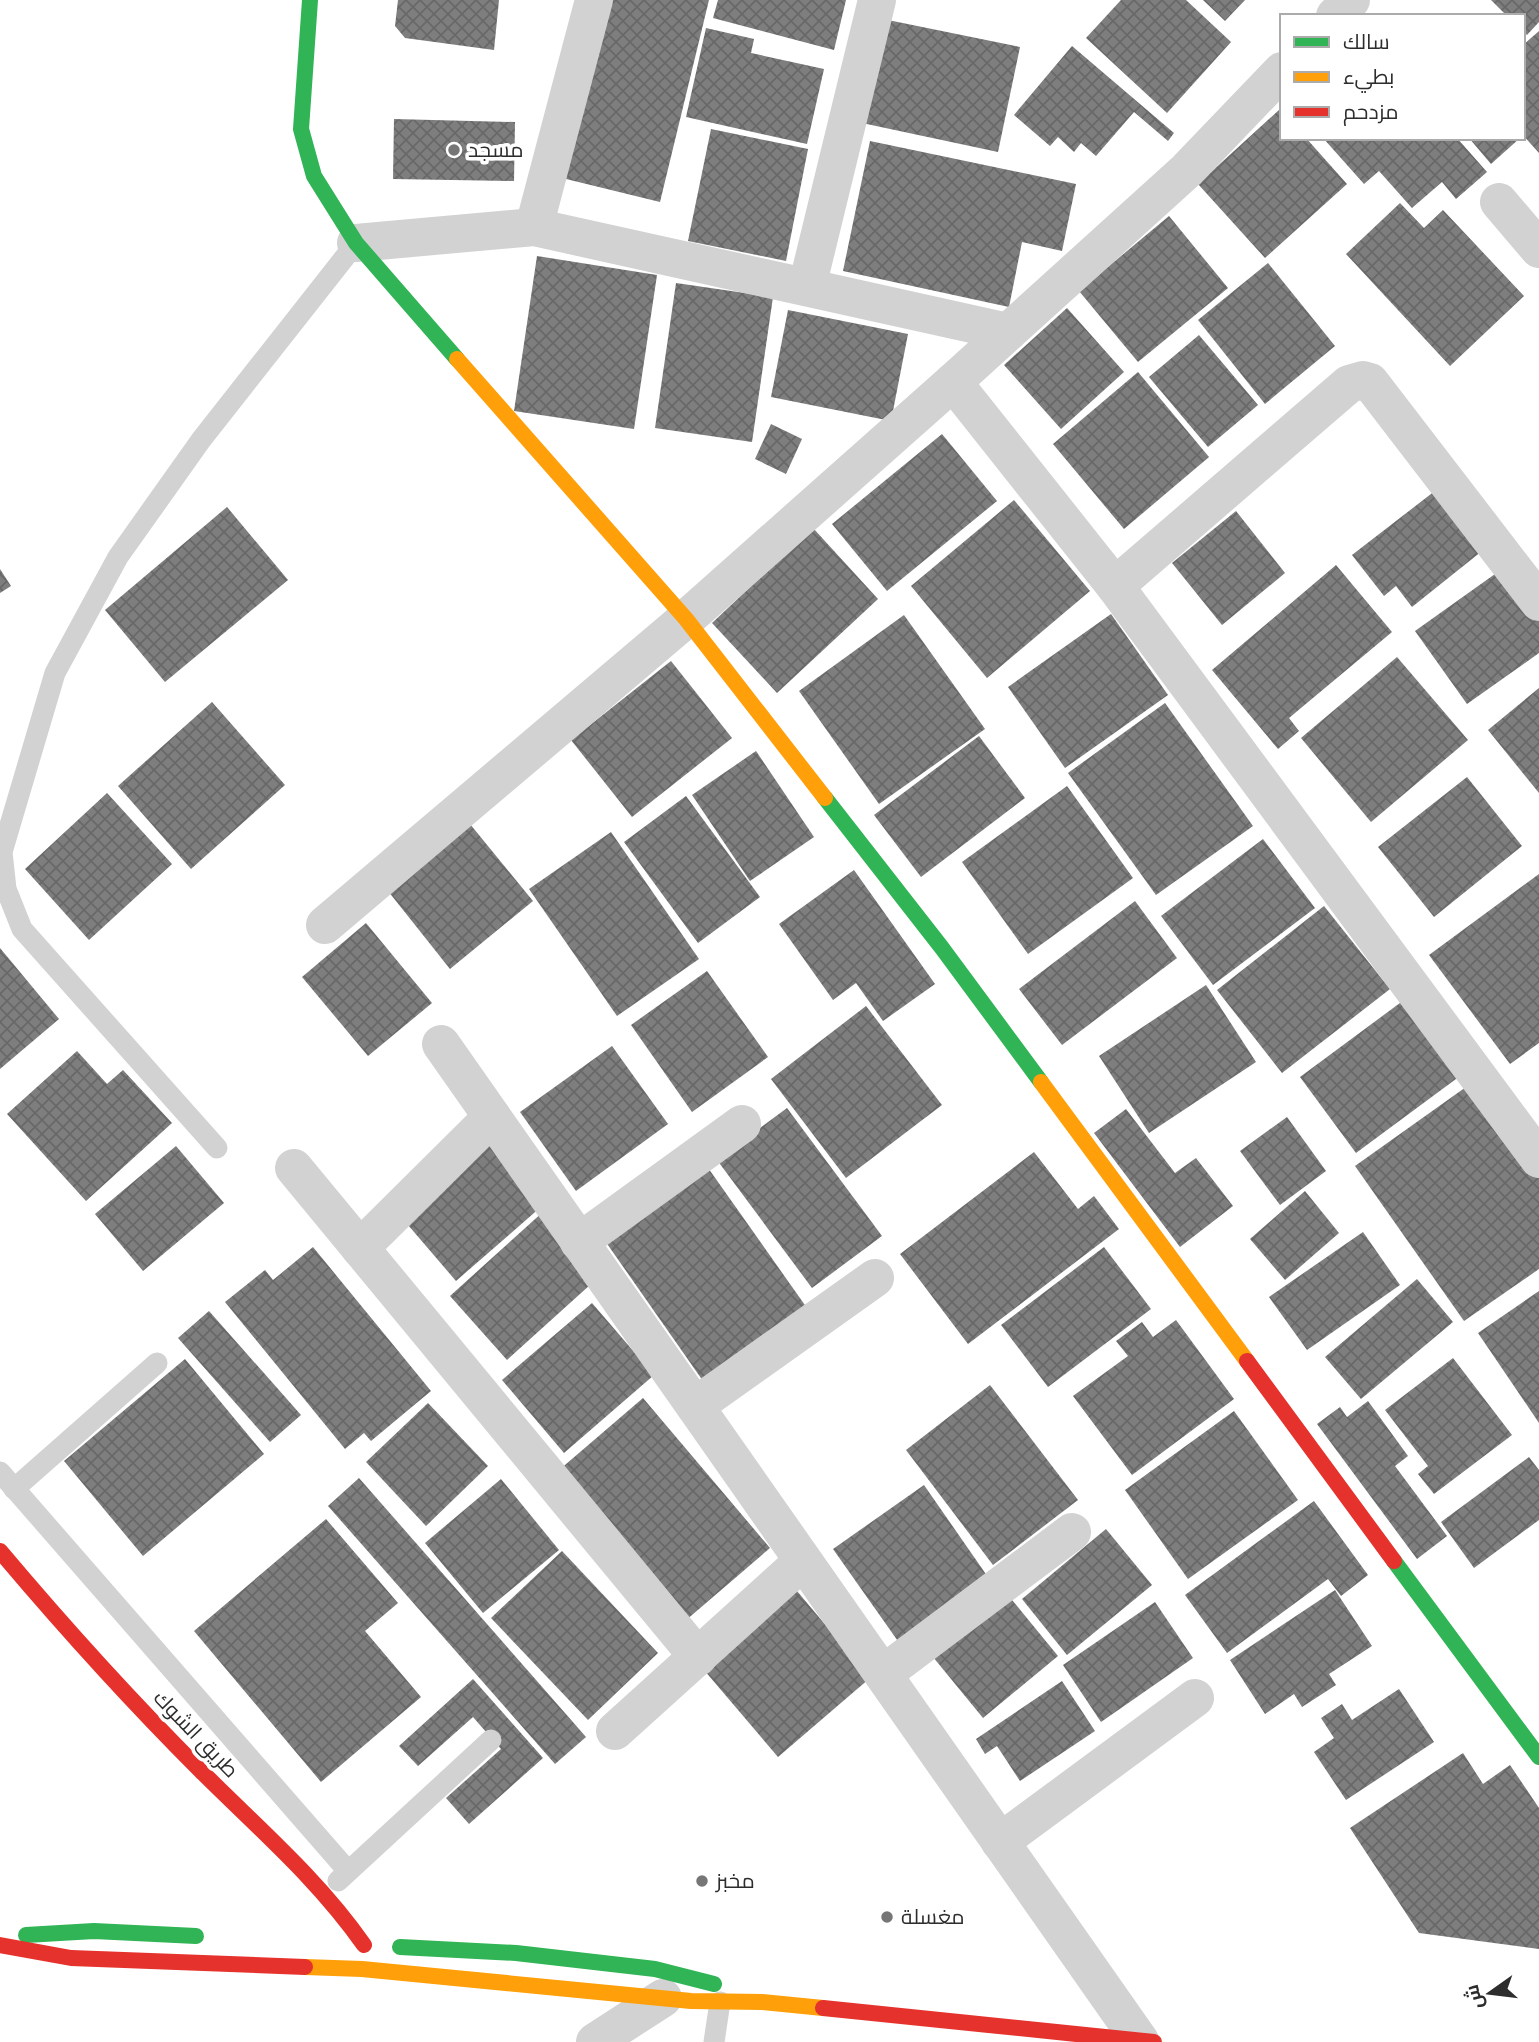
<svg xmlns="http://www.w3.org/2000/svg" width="1539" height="2042" font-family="Figtree,Cairo,sans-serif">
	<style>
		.building { fill: url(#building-cross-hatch) }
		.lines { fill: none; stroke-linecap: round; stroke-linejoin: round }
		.lane { stroke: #d2d2d2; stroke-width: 21 }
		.street { stroke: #d2d2d2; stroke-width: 38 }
		.fast { stroke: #30b455; stroke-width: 16 }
		.slow { stroke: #ff9f0a; stroke-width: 16 }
		.jam { stroke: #e5322d; stroke-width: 16 }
		.poi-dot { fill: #767676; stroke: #fff; stroke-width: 2.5 }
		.labels { text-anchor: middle; stroke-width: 7; stroke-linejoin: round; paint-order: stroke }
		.poi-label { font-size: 21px; fill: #2d2d2d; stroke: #fff; text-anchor: start }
		.street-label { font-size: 21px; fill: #2d2d2d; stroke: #fff }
	</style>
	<defs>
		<pattern id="building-cross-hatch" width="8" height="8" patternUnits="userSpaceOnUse" patternTransform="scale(1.75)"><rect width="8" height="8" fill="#7e7e7e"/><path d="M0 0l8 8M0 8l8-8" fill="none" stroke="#686868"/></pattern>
	</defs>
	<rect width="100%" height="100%" fill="#fff"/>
	<!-- building -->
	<g class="building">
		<path d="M398,0H499L494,50L405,38L395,26Z"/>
		<path d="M605,0H709L660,202L562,178Z"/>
		<path d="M718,0H846L834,50L713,18Z"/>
		<path d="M1121,0H1186L1231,42L1167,113L1086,38Z"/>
		<path d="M1203,0H1245L1225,21Z"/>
		<path d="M1491,0H1539V22L1527,35L1523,31V16H1507Z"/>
		<path d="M883,19L1020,47L998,152L862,123Z"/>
		<path d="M706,28L754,39L751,53L824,69L807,144L686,117Z"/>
		<path d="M1539,31V153L1523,135V45Z"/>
		<path d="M1072,46L1174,133L1168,141L1134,112L1096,156L1081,143L1074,152L1058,137L1050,146L1014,115Z"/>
		<path d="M1280,109L1282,138H1306L1347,184L1265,258L1198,184Z"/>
		<path d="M394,119L515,122L514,181L393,179Z"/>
		<path d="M711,129L808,149L786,261L688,241Z"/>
		<path d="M1323,138H1457L1487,172L1456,199L1442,182L1412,208L1379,171L1364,184Z"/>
		<path d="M1469,138H1520L1491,164Z"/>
		<path d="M870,141L1076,184L1062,251L1022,242L1009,307L843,271Z"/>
		<path d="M1400,203L1424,228L1443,210L1524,296L1450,366L1346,254Z"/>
		<path d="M1169,216L1228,288L1138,362L1079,291Z"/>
		<path d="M537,256L657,275L634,429L514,411Z"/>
		<path d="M1268,263L1335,346L1265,404L1198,320Z"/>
		<path d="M676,283L773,297L752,442L655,428Z"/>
		<path d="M1067,308L1124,372L1061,429L1004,365Z"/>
		<path d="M788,310L908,334L891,421L771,397Z"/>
		<path d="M1199,335L1258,405L1208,447L1149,377Z"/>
		<path d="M1138,372L1209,457L1124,529L1053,444Z"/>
		<path d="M771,424L802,439L786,474L755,459Z"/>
		<path d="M942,434L997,501L887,591L832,524Z"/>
		<path d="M1440,487L1487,547L1412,607L1396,586L1384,596L1352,555Z"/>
		<path d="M1014,500L1090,591L987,678L911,586Z"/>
		<path d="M227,507L288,580L165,682L105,610Z"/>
		<path d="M1236,511L1285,573L1222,625L1172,563Z"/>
		<path d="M813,528L878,599L777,693L712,623Z"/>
		<path d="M1336,565L1392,632L1289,718L1299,731L1278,749L1212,670Z"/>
		<path d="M0,569L11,586L0,593Z"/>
		<path d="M1502,569L1539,621V653L1467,704L1415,631Z"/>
		<path d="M1111,614L1168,695L1065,768L1008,687Z"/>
		<path d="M904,615L985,729L879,804L799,691Z"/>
		<path d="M1397,657L1468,740L1371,822L1301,738Z"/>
		<path d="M671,661L732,738L632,817L571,740Z"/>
		<path d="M1539,688V793L1488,730Z"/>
		<path d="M212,702L285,785L191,869L118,786Z"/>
		<path d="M1165,703L1253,826L1156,895L1068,773Z"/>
		<path d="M979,736L1025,798L921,877L874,815Z"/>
		<path d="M756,751L814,837L750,881L692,795Z"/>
		<path d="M1467,777L1522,846L1434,917L1378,847Z"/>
		<path d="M1067,786L1133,878L1028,954L962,862Z"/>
		<path d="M107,793L172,864L89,940L25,869Z"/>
		<path d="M686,796L760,897L698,943L624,842Z"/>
		<path d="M470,824L533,901L450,969L388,891Z"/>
		<path d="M611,832L699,959L617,1016L529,889Z"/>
		<path d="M1263,839L1315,908L1213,985L1161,916Z"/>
		<path d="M854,870L935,984L883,1021L856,983L833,1000L779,924Z"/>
		<path d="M1539,874V1043L1510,1064L1429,955Z"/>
		<path d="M1135,901L1177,958L1062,1045L1019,989Z"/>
		<path d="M1324,906L1390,989L1282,1073L1217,990Z"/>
		<path d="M366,923L432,1003L368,1056L302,977Z"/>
		<path d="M0,948L59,1019L0,1069Z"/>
		<path d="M707,971L768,1057L692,1112L631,1025Z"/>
		<path d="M1206,985L1256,1062L1149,1133L1099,1056Z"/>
		<path d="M1404,1000L1460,1076L1356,1153L1300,1077Z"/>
		<path d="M866,1006L942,1105L846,1178L771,1079Z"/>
		<path d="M612,1046L668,1124L576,1191L520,1112Z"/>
		<path d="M77,1051L107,1084L123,1070L172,1123L86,1201L7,1114Z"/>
		<path d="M1473,1082L1539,1177V1269L1464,1321L1355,1166Z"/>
		<path d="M787,1108L882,1236L812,1288L717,1160Z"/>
		<path d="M1126,1109L1175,1173L1196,1158L1233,1206L1180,1247L1094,1133Z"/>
		<path d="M1287,1117L1326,1171L1280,1205L1240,1151Z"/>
		<path d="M487,1143L542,1206L456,1281L402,1218Z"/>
		<path d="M176,1146L224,1203L143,1271L95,1214Z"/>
		<path d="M1034,1152L1078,1209L1094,1196L1119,1229L968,1344L900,1254Z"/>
		<path d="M706,1165L807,1308L703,1381L603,1238Z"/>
		<path d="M1305,1191L1339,1233L1285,1280L1250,1239Z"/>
		<path d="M544,1211L601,1275L507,1360L450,1296Z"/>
		<path d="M1363,1232L1400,1285L1307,1350L1269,1297Z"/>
		<path d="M313,1247L431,1391L371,1441L364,1433L345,1449L225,1302L265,1270L273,1280Z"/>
		<path d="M1104,1247L1151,1309L1048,1387L1001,1325Z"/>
		<path d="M1417,1279L1453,1322L1361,1399L1325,1357Z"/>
		<path d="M1539,1291V1423L1478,1333Z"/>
		<path d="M592,1303L654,1375L564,1453L502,1380Z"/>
		<path d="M209,1311L301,1415L270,1442L178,1338Z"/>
		<path d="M1176,1320L1234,1399L1132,1475L1073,1396L1128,1356L1116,1341L1142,1322L1153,1337Z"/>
		<path d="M1453,1358L1512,1435L1434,1494L1418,1474L1428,1466L1385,1410Z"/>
		<path d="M185,1359L264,1454L143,1556L64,1461Z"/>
		<path d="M990,1385L1078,1500L993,1565L906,1450Z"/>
		<path d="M643,1398L770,1548L685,1621L558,1471Z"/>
		<path d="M1368,1401L1408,1456L1395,1466L1447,1536L1417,1559L1317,1424L1340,1407L1347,1417Z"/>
		<path d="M428,1403L488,1466L426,1526L366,1462Z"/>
		<path d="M1234,1411L1298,1500L1188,1579L1125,1490Z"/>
		<path d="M1529,1457L1539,1470V1520L1474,1568L1441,1522Z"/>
		<path d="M359,1478L586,1737L555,1764L328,1506Z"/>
		<path d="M501,1479L559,1550L483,1613L425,1543Z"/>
		<path d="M924,1485L990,1580L900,1644L833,1549Z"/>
		<path d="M1314,1501L1368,1575L1341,1596L1328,1579L1227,1653L1185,1595Z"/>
		<path d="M326,1519L398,1603L365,1631L421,1697L321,1782L194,1631Z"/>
		<path d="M1106,1529L1152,1585L1067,1655L1022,1599Z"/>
		<path d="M562,1551L658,1653L588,1720L491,1618Z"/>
		<path d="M1335,1590L1372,1646L1329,1674L1336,1685L1302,1707L1294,1694L1265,1714L1230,1660Z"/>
		<path d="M797,1591L870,1678L778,1757L704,1670Z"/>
		<path d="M1008,1595L1058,1656L983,1718L933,1657Z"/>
		<path d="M1155,1602L1193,1658L1101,1722L1063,1665Z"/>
		<path d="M473,1679L543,1758L469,1824L446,1798L501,1749L473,1717L418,1766L399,1746Z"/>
		<path d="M1062,1681L1095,1731L1020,1781L997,1746L985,1754L976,1739Z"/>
		<path d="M1399,1689L1434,1742L1346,1800L1314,1752L1334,1738L1321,1718L1342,1704L1352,1720Z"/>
		<path d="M1463,1753L1483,1784L1510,1765L1539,1808V1949L1419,1933L1350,1828Z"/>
	</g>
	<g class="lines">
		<!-- lane -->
		<g class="lane">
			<path d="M217,1148L22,929L6,889L2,852L55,673L118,557L201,440L356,243"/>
			<path d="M0,1472L348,1871"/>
			<path d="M14,1489L157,1363"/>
			<path d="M338,1881L491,1740"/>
			<path d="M714,2042L720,2002"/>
		</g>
		<!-- street -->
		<g class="street">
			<path d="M1335,16L1351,0"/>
			<path d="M1499,202L1539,249"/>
			<path d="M534,227L594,0"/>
			<path d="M356,243L534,227L1008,332"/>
			<path d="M807,287L877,0"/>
			<path d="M953,382L1115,586L1539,1159"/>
			<path d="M1115,586L1349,384L1363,380L1370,382L1539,602"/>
			<path d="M325,925L686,619L953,382L1187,170L1282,71"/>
			<path d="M441,1044L1140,2041"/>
			<path d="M294,1168L698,1657"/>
			<path d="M579,1242L742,1124"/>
			<path d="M360,1248L492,1117"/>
			<path d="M695,1406L875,1278"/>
			<path d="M883,1674L1072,1532"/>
			<path d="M615,1731L803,1561"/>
			<path d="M1000,1842L1195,1698"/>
			<path d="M595,2042L663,1998"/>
		</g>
		<!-- fast -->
		<g class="fast">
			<path d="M310,0L301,129L314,176L356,243L457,359"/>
			<path d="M825,798L942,948L1041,1082"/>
			<path d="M1394,1561L1539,1757"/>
			<path d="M26,1935L94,1931L196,1936"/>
			<path d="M400,1947L516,1953L655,1969L714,1984"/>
		</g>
		<!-- slow -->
		<g class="slow">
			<path d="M457,359L686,619L825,798"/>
			<path d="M1041,1082L1247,1361"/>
			<path d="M305,1967L362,1969L691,2001L762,2002L823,2008"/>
		</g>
		<!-- jam -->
		<g class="jam">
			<path d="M1247,1361L1394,1561"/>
			<path d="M0,1551C64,1627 131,1701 201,1771C258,1828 318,1879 364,1945"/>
			<path d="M0,1945L71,1958L305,1967"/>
			<path d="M823,2008L1154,2042"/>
		</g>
	</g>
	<!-- markers -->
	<g class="poi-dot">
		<circle cx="454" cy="150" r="7"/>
		<circle cx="702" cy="1881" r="7"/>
		<circle cx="887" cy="1917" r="7"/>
	</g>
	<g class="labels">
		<!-- poi labels -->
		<g class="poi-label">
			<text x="468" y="157">مسجد</text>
			<text x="716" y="1888">مخبز</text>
			<text x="901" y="1924">مغسلة</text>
		</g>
		<!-- street labels -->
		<g class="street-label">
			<text transform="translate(196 1734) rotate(46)" y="7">طريق الشوك</text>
		</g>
	</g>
	<!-- legend -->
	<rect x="1280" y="14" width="245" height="126" fill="#ffffff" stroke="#ababab" stroke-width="2"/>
	<rect x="1294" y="37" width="35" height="10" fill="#30b455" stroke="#ababab" stroke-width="2"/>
	<text x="1343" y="49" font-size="21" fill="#2d2d2d">سالك</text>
	<rect x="1294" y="72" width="35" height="10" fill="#ff9f0a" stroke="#ababab" stroke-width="2"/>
	<text x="1343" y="84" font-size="21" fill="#2d2d2d">بطيء</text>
	<rect x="1294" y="107" width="35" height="10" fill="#e5322d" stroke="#ababab" stroke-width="2"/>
	<text x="1343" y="119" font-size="21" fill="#2d2d2d">مزدحم</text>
	<!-- north arrow -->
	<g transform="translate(1490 1993) rotate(256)" stroke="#ffffff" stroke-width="5" paint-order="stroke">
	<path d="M0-5L12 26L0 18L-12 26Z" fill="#2d2d2d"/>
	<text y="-10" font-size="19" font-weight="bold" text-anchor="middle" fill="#2d2d2d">ش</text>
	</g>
</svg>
